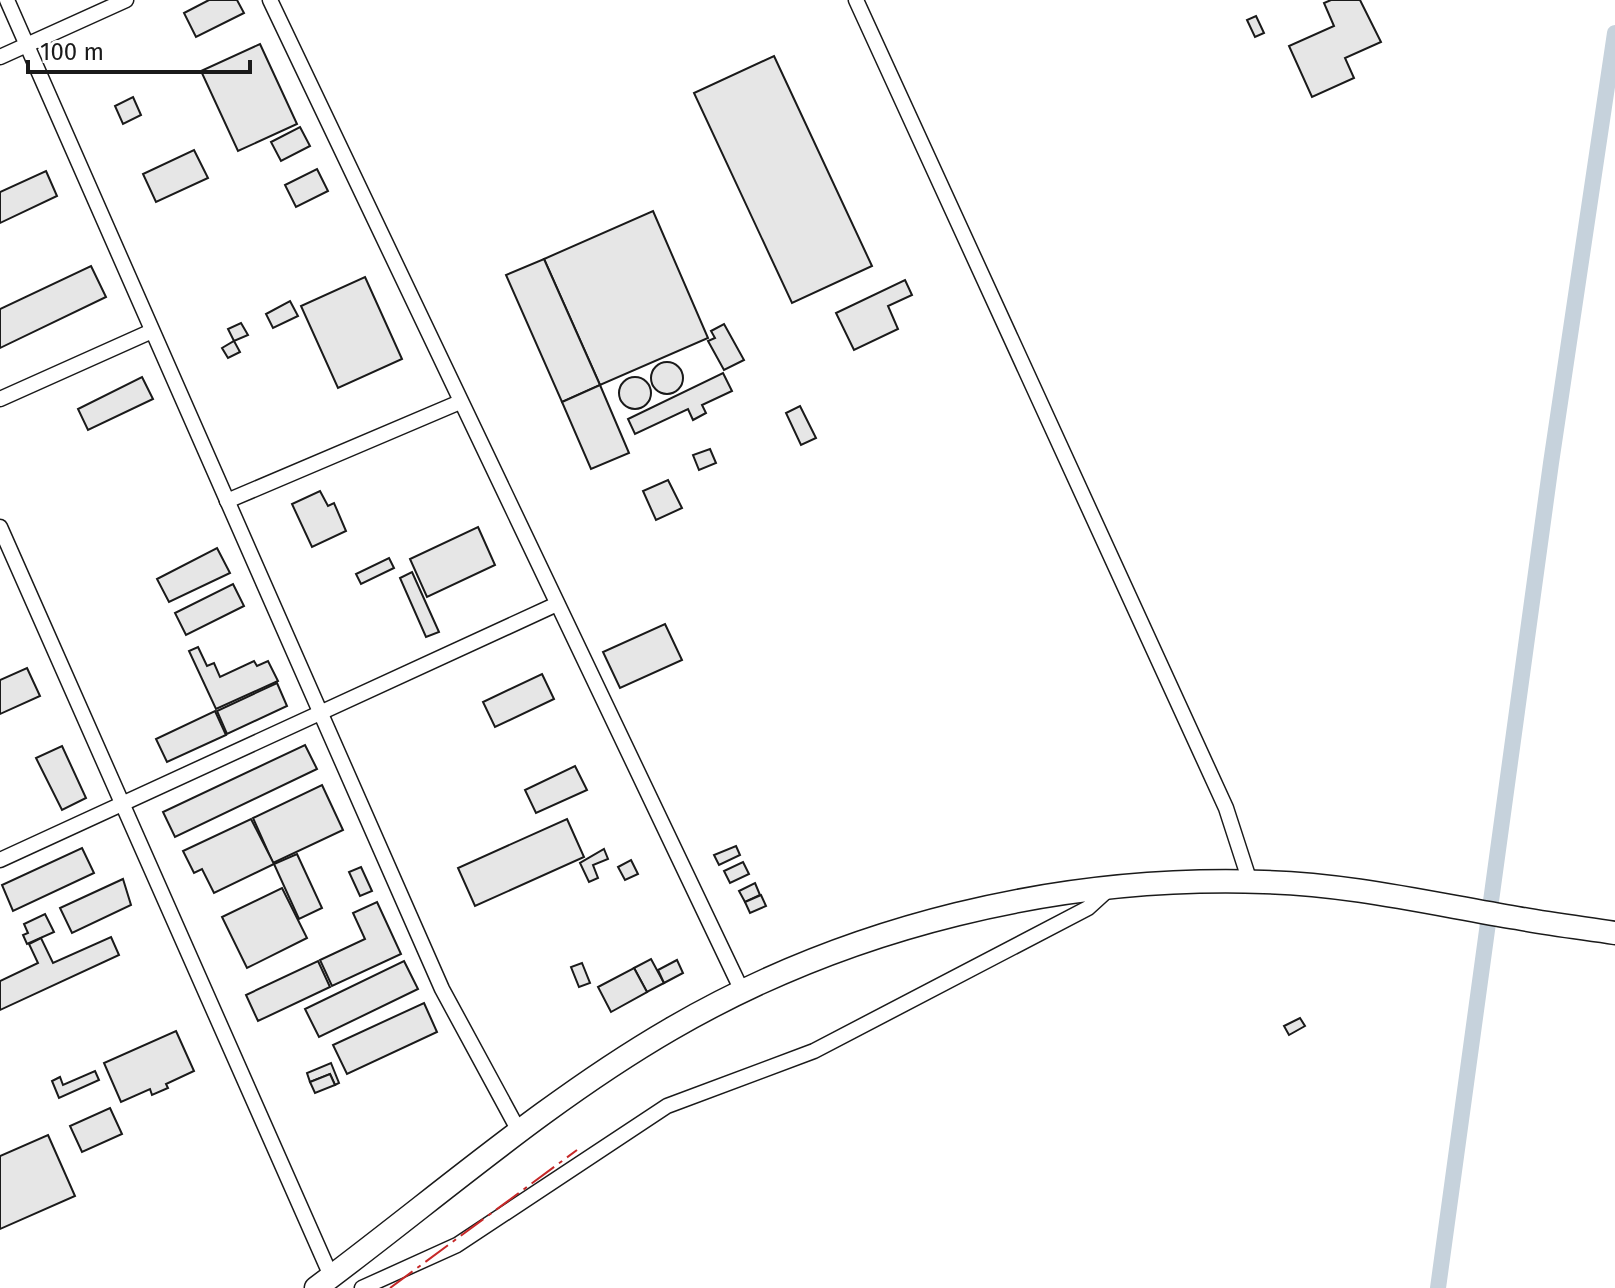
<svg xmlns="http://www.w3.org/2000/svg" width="1615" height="1288" font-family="'Fira Sans',sans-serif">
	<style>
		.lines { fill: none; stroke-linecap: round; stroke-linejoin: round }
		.canal { stroke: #c6d2dc; stroke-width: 16 }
		.building { fill: #e6e6e6; stroke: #1a1a1a; stroke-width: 2 }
		.street-casing { stroke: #1a1a1a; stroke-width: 17 }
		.primary-casing { stroke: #1a1a1a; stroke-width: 25 }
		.street { stroke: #fff; stroke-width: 14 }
		.primary { stroke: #fff; stroke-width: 22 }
		.power { stroke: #c62828; stroke-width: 2; stroke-dasharray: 28 6 4 6; stroke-linecap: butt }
	</style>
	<rect width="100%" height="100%" fill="#fff"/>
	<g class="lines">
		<!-- canal -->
		<path class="canal" d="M1438,1288L1551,463L1615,33"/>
	</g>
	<!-- building -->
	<g class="building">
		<path d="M209,0H237L244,13L196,37L184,13Z"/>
		<path d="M1331,0H1360L1381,42L1345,58L1354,78L1312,97L1289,46L1334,26L1324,3Z"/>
		<path d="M1256,16L1264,33L1255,37L1247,20Z"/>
		<path d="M260,44L297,124L238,151L201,71Z"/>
		<path d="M774,56L872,266L792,303L694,93Z"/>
		<path d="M133,97L141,115L123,124L115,106Z"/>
		<path d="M300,127L310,146L281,161L271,142Z"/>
		<path d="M194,150L208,178L156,202L143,174Z"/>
		<path d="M317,169L328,191L296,207L285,185Z"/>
		<path d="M46,171L57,196L0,223V192Z"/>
		<path d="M653,211L708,338L600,385L544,259Z"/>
		<path d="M544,259L600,385L562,402L506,275Z"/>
		<path d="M91,266L106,297L0,348V309Z"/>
		<path d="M365,277L402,359L338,388L301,306Z"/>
		<path d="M905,280L912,295L888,306L898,329L854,350L836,313Z"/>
		<path d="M290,301L298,316L273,328L266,314Z"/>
		<path d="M241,323L248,335L234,341L228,329Z"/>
		<path d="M724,324L744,360L724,370L708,341L715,338L711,331Z"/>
		<path d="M234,341L240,352L228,358L222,348Z"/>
		<circle cx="667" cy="378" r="16"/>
		<path d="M723,373L732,391L702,405L706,413L693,420L688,409L635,434L628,419Z"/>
		<path d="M142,377L153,399L88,430L78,409Z"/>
		<circle cx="635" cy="393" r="16"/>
		<path d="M600,385L629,453L591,469L562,402Z"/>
		<path d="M800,406L816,438L801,445L786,413Z"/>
		<path d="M710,449L716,463L699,470L693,455Z"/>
		<path d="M668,480L682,508L656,520L643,491Z"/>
		<path d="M320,491L328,506L334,503L346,531L312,547L292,504Z"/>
		<path d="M478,527L495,565L427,597L410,559Z"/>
		<path d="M217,548L230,573L169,602L157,579Z"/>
		<path d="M389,558L394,568L361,584L356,574Z"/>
		<path d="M412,572L439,632L426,637L400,578Z"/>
		<path d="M233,584L244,606L186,635L175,613Z"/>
		<path d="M665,624L682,660L620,688L603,652Z"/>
		<path d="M198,647L207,666L214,663L220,677L254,661L257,666L268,661L278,681L216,709L189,651Z"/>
		<path d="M27,668L40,696L0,714V680Z"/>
		<path d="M542,674L554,699L495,727L483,702Z"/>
		<path d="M277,683L287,706L227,734L217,711Z"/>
		<path d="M215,711L226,735L167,762L156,739Z"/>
		<path d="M305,745L317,769L175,837L163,812Z"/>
		<path d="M62,746L86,798L62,810L36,758Z"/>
		<path d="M575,766L587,790L536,813L525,790Z"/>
		<path d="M322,785L343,830L273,863L253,818Z"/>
		<path d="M251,819L274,864L214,893L202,869L194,873L183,851Z"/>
		<path d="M567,819L584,857L475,906L458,868Z"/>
		<path d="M736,846L740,855L719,865L714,855Z"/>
		<path d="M82,848L94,873L13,911L2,885Z"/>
		<path d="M604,849L608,859L593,865L598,878L589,882L580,863Z"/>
		<path d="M297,854L322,908L299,919L274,864Z"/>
		<path d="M631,860L638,874L625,880L618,867Z"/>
		<path d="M743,862L749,874L730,883L724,871Z"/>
		<path d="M361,867L372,891L360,896L349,872Z"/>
		<path d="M123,879L131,905L72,933L60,908Z"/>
		<path d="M755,883L760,895L745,902L739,891Z"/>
		<path d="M282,888L307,938L247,968L222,917Z"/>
		<path d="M761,895L766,906L750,913L745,902Z"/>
		<path d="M377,902L401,954L332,986L320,960L365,939L353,913Z"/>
		<path d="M45,914L54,932L27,944L23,935L28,933L24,924Z"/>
		<path d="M111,937L119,955L0,1010V981L38,963L29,944L41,938L53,963Z"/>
		<path d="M651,959L664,983L647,992L634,968Z"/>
		<path d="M677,960L683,973L664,983L658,970Z"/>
		<path d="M318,961L330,987L258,1021L246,995Z"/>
		<path d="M404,961L418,989L319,1037L305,1009Z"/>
		<path d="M582,963L590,983L579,987L571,967Z"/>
		<path d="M634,968L647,992L611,1012L598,987Z"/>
		<path d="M424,1003L437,1032L347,1074L333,1045Z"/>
		<path d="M1300,1018L1305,1026L1289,1035L1284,1026Z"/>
		<path d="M176,1031L194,1071L166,1084L168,1088L152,1095L150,1089L121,1102L104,1063Z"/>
		<path d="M331,1063L339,1083L335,1085L330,1074L310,1082L307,1073Z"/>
		<path d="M95,1071L99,1080L59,1098L52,1081L60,1077L63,1085Z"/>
		<path d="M330,1074L335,1085L315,1093L310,1082Z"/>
		<path d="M110,1108L122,1134L82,1152L70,1126Z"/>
		<path d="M48,1135L75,1196L0,1229V1156Z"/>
	</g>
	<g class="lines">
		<!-- street casing -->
		<g class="street-casing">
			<g id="street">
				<path d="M7,0L442,989L520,1133"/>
				<path d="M270,0L743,993"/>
				<path d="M856,0L1226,808L1250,882"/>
				<path d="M0,57L126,0"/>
				<path d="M0,399L152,331"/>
				<path d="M227,501L460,402"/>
				<path d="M0,527L331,1276"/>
				<path d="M0,860L557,604"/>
				<path d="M362,1288L457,1245L667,1106L814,1051L1088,908L1110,888"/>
			</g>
		</g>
		<!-- primary casing -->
		<g class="primary-casing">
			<path id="primary" d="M316,1288C433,1201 545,1102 671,1029C848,926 1059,875 1264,882C1349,884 1433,904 1517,918C1549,924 1582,928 1615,933"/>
		</g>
		<!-- street -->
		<use href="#street" class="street"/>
		<!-- primary -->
		<use href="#primary" class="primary"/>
		<!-- power -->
		<path class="power" d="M390,1288L577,1150"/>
	</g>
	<!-- scale -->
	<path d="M28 60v12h222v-12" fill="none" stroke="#1a1a1a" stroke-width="4"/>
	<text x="40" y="60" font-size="24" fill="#1a1a1a" stroke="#ffffff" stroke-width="6" paint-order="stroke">100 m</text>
</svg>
